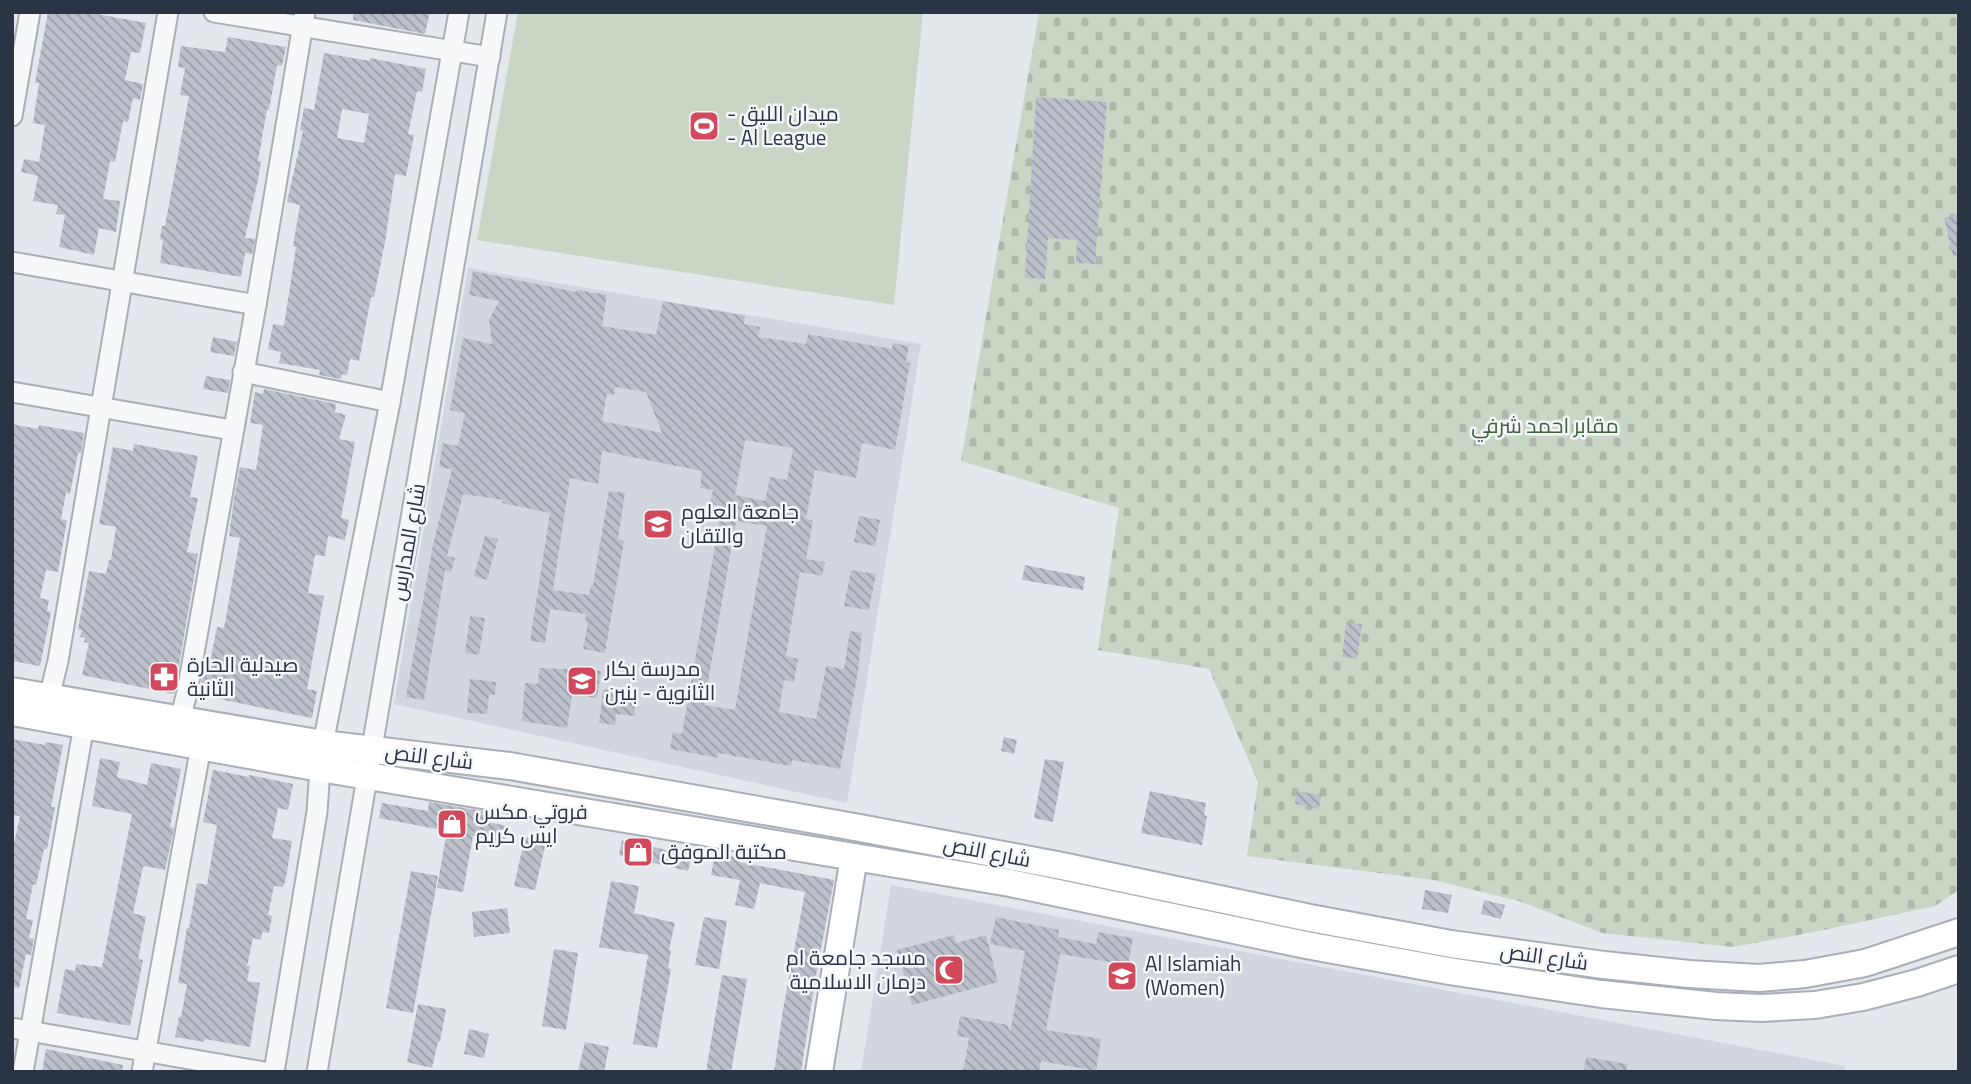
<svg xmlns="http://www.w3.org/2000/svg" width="1971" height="1084" font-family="'Titillium Web',Cairo,sans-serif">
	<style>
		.built { fill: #d2d6de }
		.cemetery { fill: url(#cemetery-stones) }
		.garden { fill: #c9d6c5 }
		.building { fill: url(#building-back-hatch); fill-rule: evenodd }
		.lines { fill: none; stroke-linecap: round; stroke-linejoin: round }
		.street-casing { stroke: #a9aeb7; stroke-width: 23 }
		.secondary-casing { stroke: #a9aeb7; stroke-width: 30 }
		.street { stroke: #f7f8fa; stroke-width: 19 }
		.secondary { stroke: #fff; stroke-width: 26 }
		.labels { text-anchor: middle; stroke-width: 5; stroke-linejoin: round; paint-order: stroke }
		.poi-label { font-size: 21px; fill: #2b3445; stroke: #f4f6f9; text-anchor: start }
		.park-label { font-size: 21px; fill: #3f6138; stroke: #f4f6f9 }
		.street-label { font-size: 21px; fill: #2b3445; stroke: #f4f6f9 }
	</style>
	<defs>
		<pattern id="cemetery-stones" width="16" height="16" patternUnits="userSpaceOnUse" patternTransform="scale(1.75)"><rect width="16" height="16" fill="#c9d6c5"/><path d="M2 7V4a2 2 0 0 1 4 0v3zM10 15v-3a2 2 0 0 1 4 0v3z" fill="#adb8ab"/></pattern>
		<pattern id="building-back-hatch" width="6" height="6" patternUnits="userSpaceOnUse" patternTransform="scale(1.75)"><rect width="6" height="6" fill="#bbc0ca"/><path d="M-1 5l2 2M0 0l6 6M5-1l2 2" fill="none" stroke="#989da6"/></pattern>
	</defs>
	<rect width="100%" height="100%" fill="#e4e7ec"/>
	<!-- built -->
	<g class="built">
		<path d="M468,268L921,344L847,803L394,704Z"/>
		<path d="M891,885L1845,1066L1844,1072H861Z"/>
	</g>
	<!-- cemetery -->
	<path class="cemetery" d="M1039,12H1959V890L1935,906L1814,932L1733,947L1602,933L1519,901L1433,880L1247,856L1258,782L1209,669L1098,650L1119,508L961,461Z"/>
	<!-- garden -->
	<path class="garden" d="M518,12H923L894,305L477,240Z"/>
	<!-- building -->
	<g class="building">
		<path d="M48,12H86L146,23L140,53L131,52L125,80L143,84L140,100L133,98L128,122L123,121L115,162L110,161L103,199L120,201L116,232L99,228L94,255L59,247L65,215L56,214L58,205L33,201L38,176L21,172L24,159L39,162L45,125L33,123L39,83H35Z"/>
		<path d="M354,12H430L425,34L353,20Z"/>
		<path d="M228,37L286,47L282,66L277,65L269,110L267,109L258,161H261L258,180L245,238L255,239L252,254L245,253L241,277L160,263L163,240L160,239L162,226H165L189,96L180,95L185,68L178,67L181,46L225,52Z"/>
		<path d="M324,53L370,61V58L426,69L422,92L417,91L408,134L414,135L406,176L395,174L385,242L374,297H371L359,361L350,359L347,375L342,374L341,379L319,375L320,370L279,363L281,352L268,349L273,324L284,326L296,247L293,246L300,205L287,202L303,131L300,130L304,108L314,110ZM342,109L369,114L364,143L337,138Z"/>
		<path d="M1036,97L1107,102L1095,264L1076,263L1077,240L1048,238L1045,279L1025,278Z"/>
		<path d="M1959,214V255L1953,256L1944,218Z"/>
		<path d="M473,271L576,292L577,290L607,295L602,326L656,335L663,301L745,316L744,324L760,327L758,337L806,344L808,334L892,349L893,343L909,346L906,362L910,363L895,450L862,443L856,478L815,470L806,519L813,520L806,559L825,562L822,576L800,572L786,656L798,659L794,682L784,680L779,712L816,719L826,666L844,669L850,631L862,633L858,672L840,769L792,760L791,766L718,753V758L670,749L673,732L682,734L722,506L710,504L713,490L700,488L702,471L602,451L598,484L570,478L553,590L589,595L591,585H593L609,491L625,493L618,539L624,541L605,653L583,649L588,623L585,622L586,614L550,609L545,643L530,641L550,513L502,503L503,500L463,494L447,556L455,558L451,572L445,570L424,700L406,697L433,545L452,469L439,467L443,443L458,446L465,413L450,410L463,338L492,344L489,320L499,301L469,295ZM615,387L646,392L662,433L602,421L607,394L614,395ZM745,440L793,448L787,480L770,477L765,501L735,495ZM736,521L767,526L735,710L704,705Z"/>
		<path d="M213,337L237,342L234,356L210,352Z"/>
		<path d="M206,376L230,380L228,393L203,389Z"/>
		<path d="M264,389L336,404L335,412L346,415L339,439L355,442L341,518L349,520L345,540L328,536L325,556L315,555L308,593L324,596L307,689L317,691L312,718L199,695L206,656L211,657L217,627L224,628L240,538L229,536L234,498L240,467L256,470L263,425L250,423L255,392L263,394Z"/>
		<path d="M12,424L38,429L39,425L84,433L81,453H78L70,494L66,493L61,519L67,520L58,572L46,570L40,598L49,600L47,611L51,612L40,666L12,661Z"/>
		<path d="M134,444L198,456L190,497L198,498L187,552L198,554L174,694L82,675L89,643L84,642L85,638L80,637L82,630L78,629L89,571L106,574L109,560H111L116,527L99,524L113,447L133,451Z"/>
		<path d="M859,516L880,520L875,546L854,542Z"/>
		<path d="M485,536L498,539L487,580L474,576Z"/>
		<path d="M1025,565L1085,577L1083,590L1022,580Z"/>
		<path d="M851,570L876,574L869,610L844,606Z"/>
		<path d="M470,616L485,618L479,655L465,653Z"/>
		<path d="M1346,623L1362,624L1357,659L1342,657Z"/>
		<path d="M539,668L601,671L597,698L572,694L567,728L522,721L525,683L538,684Z"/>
		<path d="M470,679L496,682L495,695H489L487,714L467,713Z"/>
		<path d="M634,688L635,716L616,714L615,725L599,723L603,690Z"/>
		<path d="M1004,737L1017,740L1014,754L1001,751Z"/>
		<path d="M12,739L45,745L46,742L63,745L51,807H55L47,849H44L36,885L33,884L26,919L33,920L29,938L34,939L31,955L26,954L19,988L12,987V852L20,816L12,815Z"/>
		<path d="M100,758L120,762L117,777L147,785L151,763L181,769L170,827L174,828L165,870L145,866L143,867L133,913L146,917L138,959L143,960L130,1026L57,1013L65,969L75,971L76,964L102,967L132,814L92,806Z"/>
		<path d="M1045,759L1064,762L1053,822L1034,818Z"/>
		<path d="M213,770L249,777V775L293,784L288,810L278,808L272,838L292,841L286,878L283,887L274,886L268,915L272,916L269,933L262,932L261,940L253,938L247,966H250L247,981L260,983L250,1047L205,1039L204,1042L175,1037L179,1017H181L187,984L178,983L187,928H189L197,883L207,885L217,825L203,822Z"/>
		<path d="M1150,791L1206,803L1204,815L1207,816L1202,845L1141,833Z"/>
		<path d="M1297,791L1321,795L1319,809L1295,804Z"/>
		<path d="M429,802L488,812L486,822L508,826L505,842L473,836L463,892L437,888L447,831L379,818L382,803L428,811Z"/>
		<path d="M525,837L546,842L535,890L514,886Z"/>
		<path d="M622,840L692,856L688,871L619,855Z"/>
		<path d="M715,853L740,858L739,862L834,880L815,981L801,1072H774L783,1010L805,892L760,883L754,909L735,905L740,880L711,875Z"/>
		<path d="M411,871L438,876L413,1013L386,1008Z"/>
		<path d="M611,881L639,886L634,913L675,923L669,950L671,951L668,968L671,969L657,1048L633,1044L648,955L599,947Z"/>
		<path d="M1425,890L1452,895L1448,913L1422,909Z"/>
		<path d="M1484,900L1505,905L1501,919L1481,914Z"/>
		<path d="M507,908L510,933L474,937L472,912Z"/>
		<path d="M704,917L727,921L719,969L695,965Z"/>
		<path d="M996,917L1059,930L1058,937L1096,944L1098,932L1133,938L1128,965L1060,954L1046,1030L1101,1039L1096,1071L1041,1061L1039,1072H963L969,1038L957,1036L960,1016L1008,1025L1010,1033L1025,951L990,944Z"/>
		<path d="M954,935L956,943L986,935L998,982L912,1005L897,950Z"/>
		<path d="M554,949L578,953L566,1030L542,1026Z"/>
		<path d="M722,975L747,979L731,1072H706Z"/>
		<path d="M418,1004L446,1009L440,1042H438L432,1068L407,1062Z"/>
		<path d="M469,1029L489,1034L484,1058L464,1054Z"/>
		<path d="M585,1042L609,1047L604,1072H578Z"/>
		<path d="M46,1049L123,1065L122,1072H42Z"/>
		<path d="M1586,1057L1627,1064L1626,1072H1584Z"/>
	</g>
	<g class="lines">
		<!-- street casing -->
		<g class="street-casing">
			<g id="street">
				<path d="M214,12L490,57"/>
				<path d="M12,116L30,12"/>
				<path d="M12,262L256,305"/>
				<path d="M243,372L390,402"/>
				<path d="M12,392L232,430"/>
				<path d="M49,698L58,661L168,12"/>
				<path d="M180,720L187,692L256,305L305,12"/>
				<path d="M323,744L390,402L459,12"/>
				<path d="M12,1028L264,1072"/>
				<path d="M23,1072L84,725"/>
				<path d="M142,1072L201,746"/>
				<path d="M274,1072L317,812L320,768"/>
				<path d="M317,1072L497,12"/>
			</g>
		</g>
		<!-- secondary casing -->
		<g class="secondary-casing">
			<g id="secondary">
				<path d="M12,691L323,744L510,766L860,828L1062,866L1310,918L1451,944L1604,965L1689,974L1759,978L1805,974L1865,963L1959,932"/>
				<path d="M12,712L320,768L1010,883L1306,945L1449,971L1601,994L1716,1006L1761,1008L1815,1005L1863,997L1917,983L1959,969"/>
				<path d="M819,1072L854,857"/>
			</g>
		</g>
		<!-- street -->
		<use href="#street" class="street"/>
		<!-- secondary -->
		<use href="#secondary" class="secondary"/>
	</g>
	<!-- icons -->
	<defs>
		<g id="stadium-square" transform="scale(1.575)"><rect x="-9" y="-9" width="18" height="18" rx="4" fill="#d1495b" stroke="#f4f6f9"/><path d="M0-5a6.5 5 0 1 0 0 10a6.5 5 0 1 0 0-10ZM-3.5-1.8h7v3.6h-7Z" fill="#fff"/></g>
		<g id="university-square" transform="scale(1.575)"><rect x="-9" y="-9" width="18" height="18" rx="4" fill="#d1495b" stroke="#f4f6f9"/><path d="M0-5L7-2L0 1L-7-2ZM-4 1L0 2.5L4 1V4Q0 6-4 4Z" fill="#fff"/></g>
		<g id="pharmacy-square" transform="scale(1.575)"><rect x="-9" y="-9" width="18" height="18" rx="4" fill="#d1495b" stroke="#f4f6f9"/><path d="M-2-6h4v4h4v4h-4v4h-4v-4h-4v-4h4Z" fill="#fff"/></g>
		<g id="school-square" transform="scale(1.575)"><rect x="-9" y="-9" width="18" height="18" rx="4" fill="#d1495b" stroke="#f4f6f9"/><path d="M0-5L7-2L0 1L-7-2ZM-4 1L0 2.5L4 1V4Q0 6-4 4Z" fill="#fff"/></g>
		<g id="shop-square" transform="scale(1.575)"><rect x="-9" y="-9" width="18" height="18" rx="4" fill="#d1495b" stroke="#f4f6f9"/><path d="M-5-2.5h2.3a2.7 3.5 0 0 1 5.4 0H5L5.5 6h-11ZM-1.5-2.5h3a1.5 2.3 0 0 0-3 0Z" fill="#fff"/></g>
		<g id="mosque-square" transform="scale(1.575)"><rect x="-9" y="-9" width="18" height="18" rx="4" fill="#d1495b" stroke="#f4f6f9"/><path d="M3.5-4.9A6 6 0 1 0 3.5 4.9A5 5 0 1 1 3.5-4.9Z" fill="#fff"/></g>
	</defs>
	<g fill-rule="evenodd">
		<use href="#stadium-square" x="704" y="126"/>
		<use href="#university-square" x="658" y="524"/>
		<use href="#pharmacy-square" x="164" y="677"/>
		<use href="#school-square" x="582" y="681"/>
		<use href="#shop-square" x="452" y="824"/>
		<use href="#shop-square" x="638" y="852"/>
		<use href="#mosque-square" x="949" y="970"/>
		<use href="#university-square" x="1122" y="976"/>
	</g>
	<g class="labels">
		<!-- poi labels -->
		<g class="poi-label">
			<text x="727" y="121">- ميدان الليق<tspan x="727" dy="24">- Al League</tspan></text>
			<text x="681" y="519">جامعة العلوم<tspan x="681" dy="24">والتقان</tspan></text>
			<text x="187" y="672">صيدلية الحارة<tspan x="187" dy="24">الثانية</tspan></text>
			<text x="605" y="676">مدرسة بكار<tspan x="605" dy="24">الثانوية - بنين</tspan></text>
			<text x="475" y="819">فروتي مكس<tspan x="475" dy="24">ايس كريم</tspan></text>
			<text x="661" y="859">مكتبة الموفق</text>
			<text x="926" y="965" text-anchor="end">مسجد جامعة ام<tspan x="926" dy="24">درمان الاسلامية</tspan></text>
			<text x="1145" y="971">Al Islamiah<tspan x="1145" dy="24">(Women)</tspan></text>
		</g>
		<!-- park labels -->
		<g class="park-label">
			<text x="1545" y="433">مقابر احمد شرفي</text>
		</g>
		<!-- street labels -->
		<g class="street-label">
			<text transform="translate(408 542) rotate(-80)" y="7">شارع المدارس</text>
			<text transform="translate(429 757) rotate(7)" y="7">شارع النص</text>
			<text transform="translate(987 852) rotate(11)" y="7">شارع النص</text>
			<text transform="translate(1544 957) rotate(8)" y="7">شارع النص</text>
		</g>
	</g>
	<!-- border -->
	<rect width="1971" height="1084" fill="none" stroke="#2b3445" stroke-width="28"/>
</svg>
